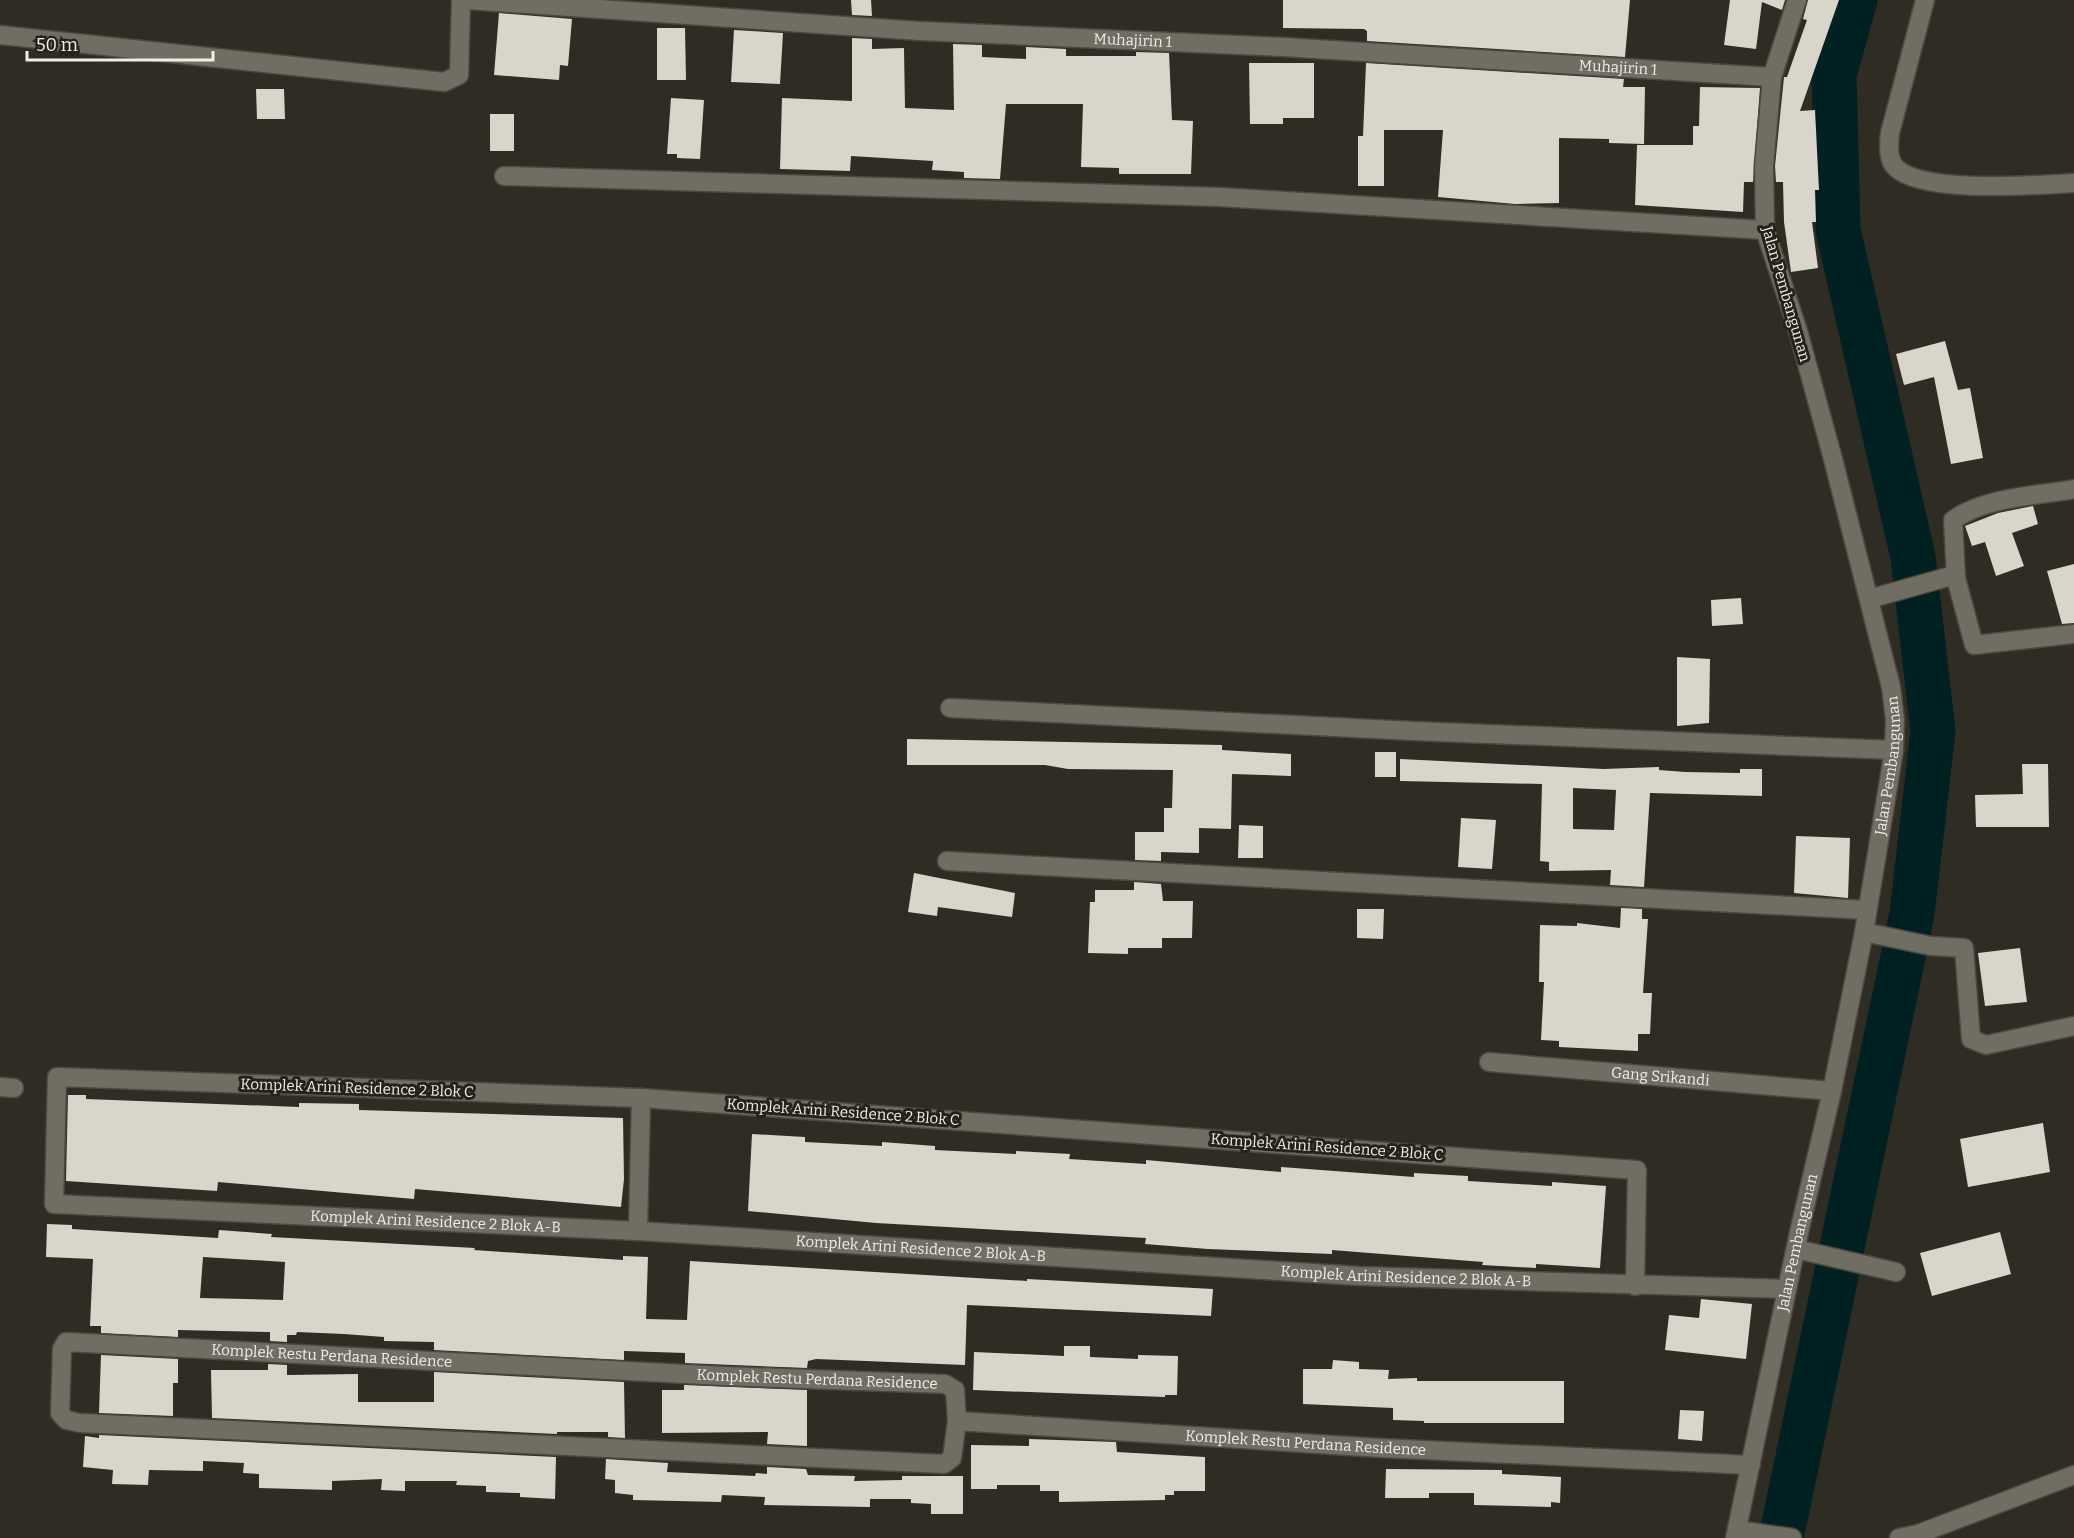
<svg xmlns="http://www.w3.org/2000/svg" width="2074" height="1538" font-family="Bitter,serif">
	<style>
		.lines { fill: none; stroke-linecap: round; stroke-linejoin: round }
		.river { stroke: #002021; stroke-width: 45 }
		.building { fill: #d9d5ca; fill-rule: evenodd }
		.street-casing { stroke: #4b4841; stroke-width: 21 }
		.street { stroke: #706d63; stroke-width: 18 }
		.labels { text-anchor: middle; stroke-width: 6; stroke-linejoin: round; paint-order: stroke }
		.street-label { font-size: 15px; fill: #efede8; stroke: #252219 }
	</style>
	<rect width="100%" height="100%" fill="#2f2c23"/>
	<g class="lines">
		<!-- river -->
		<path class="river" d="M1781,1538L1912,914L1933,731L1913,557L1838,230L1834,75L1855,0"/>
	</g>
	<!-- building -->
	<g class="building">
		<path d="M851,0H871L872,16L852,15Z"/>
		<path d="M1283,0H1630L1625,57L1367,41V31L1364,29L1283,28Z"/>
		<path d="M1730,0H1785L1782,10L1762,2L1756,49L1724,45Z"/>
		<path d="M1808,0H1839L1800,111L1815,110L1819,190H1815L1816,222H1812L1818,268L1791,272L1784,222L1783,182H1776L1775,166L1784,77H1787L1807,20L1803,19Z"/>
		<path d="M499,13L572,19L568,66L560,65L559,80L494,75Z"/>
		<path d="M657,28H685L686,80H657Z"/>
		<path d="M734,30L783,33L780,84L731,82Z"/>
		<path d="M852,38L872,39V49L904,48L905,108L954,110L953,44L982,45V57L1026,59V47L1066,49V56H1136V52L1169,53L1172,120L1193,121L1191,174H1119V168L1081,167L1083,104H1006L1000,179L964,178V172L932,170L933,161L851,156L850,171L780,169L782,98L852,101Z"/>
		<path d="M1249,63H1314V118H1283V124H1250Z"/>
		<path d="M1366,63L1624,79L1623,87H1645L1644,144L1609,143V139L1559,138V203L1515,204L1438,197L1443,130H1384V186H1358V136H1363Z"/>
		<path d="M1700,87L1760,88L1753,182H1744L1743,212L1635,205L1637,145H1693V126H1699Z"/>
		<path d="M256,89H284L285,119H257Z"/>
		<path d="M671,98L704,100L700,159L677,158V154H667Z"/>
		<rect x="490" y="114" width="24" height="37"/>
		<path d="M1945,341L1958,390L1970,388L1983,458L1951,464L1934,377L1904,385L1896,354Z"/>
		<path d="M2033,506L2038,524L2012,533L2024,566L1996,576L1985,542L1972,546L1965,526L1998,513Z"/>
		<path d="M2074,564V623L2062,624L2047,571Z"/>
		<path d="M1741,598L1743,624L1712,626L1711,600Z"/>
		<path d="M1677,657L1710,659L1709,723L1677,726Z"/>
		<path d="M907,739L1222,745V750L1291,754V776L1232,774L1231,829L1199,828V853L1161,852V861L1135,860V832H1164V808H1172L1173,770L1068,769L1045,765H907Z"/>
		<rect x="1375" y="752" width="21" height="25"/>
		<path d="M1400,759L1603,769L1659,767V770L1685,772L1740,773V769H1762V796L1650,793L1644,887L1610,885L1611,870L1549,871V862L1540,861L1542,784L1400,781ZM1573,788L1616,790L1614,830L1573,829Z"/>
		<path d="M2022,764H2048L2049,827H1976L1975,795L2023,794Z"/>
		<path d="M1461,818L1496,820L1492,869L1458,867Z"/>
		<path d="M1239,825L1263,826V858H1238Z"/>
		<path d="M1796,836L1850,838L1848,898L1794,893Z"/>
		<path d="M914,873L1015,893L1012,917L938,907L937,916L908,912Z"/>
		<path d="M1134,882L1161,884L1163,901H1193L1192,938H1162V948H1128V954L1088,953L1090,902H1095V890H1134Z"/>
		<path d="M1621,908L1642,909V919H1648L1643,993H1652L1650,1034H1638V1051L1559,1047V1041L1541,1040L1544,982H1539L1540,925L1577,926V923L1620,928Z"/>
		<path d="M1357,909H1384L1383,939L1357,938Z"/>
		<path d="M2020,948L2027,1002L1985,1006L1978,953Z"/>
		<path d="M68,1095H86V1099L299,1107V1103L359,1104V1110L623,1118L624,1179L621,1207L415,1189L414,1199L218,1182L217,1191L66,1181Z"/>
		<path d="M2043,1123L2050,1172L1968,1187L1960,1139Z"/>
		<path d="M752,1134L805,1137V1142L882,1146V1142L935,1146V1150L1016,1154V1151L1070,1154L1069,1159L1146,1164V1160L1281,1172V1167L1414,1177V1173L1468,1176V1181L1552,1186V1182L1606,1186L1600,1268L1536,1264V1268L1482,1265L1483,1262L1332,1250V1254L1208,1249L1145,1244L1146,1238L876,1223L748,1211Z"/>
		<path d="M47,1224L72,1225V1229L218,1238L219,1230L272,1234L271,1237L475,1248L474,1250L623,1260V1256L648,1257L646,1319L687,1320L690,1261L1027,1281V1279L1213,1289L1211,1316L967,1305L965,1365L816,1359L808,1361L807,1368L685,1363V1353L624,1351V1360L434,1350V1342L384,1341V1337L344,1334L297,1332L296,1335H287V1342L270,1341V1332L178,1330V1337L101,1333V1326H90L93,1259L46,1257ZM203,1257L285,1262L283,1300L200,1298Z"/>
		<path d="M2000,1232L2011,1274L1932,1296L1920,1253Z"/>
		<path d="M1701,1299L1752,1304L1746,1359L1665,1350L1669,1315L1699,1318Z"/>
		<path d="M1064,1346H1090V1357L1138,1359V1355L1178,1356L1177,1395H1165V1397L973,1390L974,1352L1064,1356Z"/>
		<path d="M101,1355L178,1359V1383H173V1416L99,1413Z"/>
		<path d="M1333,1360L1359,1362V1369L1389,1370L1388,1379L1417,1378V1381H1564V1423H1424V1421L1393,1420V1408L1303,1404V1369H1332Z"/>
		<path d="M268,1364L287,1365V1375L358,1374V1402H434V1372L624,1382L625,1438L608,1437V1432H557V1434L212,1418L211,1370H268Z"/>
		<path d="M684,1385L807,1390V1446L767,1444L768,1432L662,1433V1390H684Z"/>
		<path d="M1680,1410L1704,1411L1702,1441L1678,1439Z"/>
		<path d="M99,1435L556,1457L555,1499L520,1497V1493L486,1492V1486L456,1485L457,1481H405V1491L381,1490L382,1479L332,1481V1490L259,1488V1474L243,1473L244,1463L203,1461V1471L149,1470L148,1485L112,1484L113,1470L83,1467L85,1436L99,1438Z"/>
		<path d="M1029,1439L1116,1442L1117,1452L1205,1457V1491H1174V1495H1165V1500L1059,1502V1491H1040V1485H997V1489H971V1445L1029,1446Z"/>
		<path d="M606,1459L668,1463L667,1472L755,1476L756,1473L767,1474V1467L806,1469L808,1475L855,1476L854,1481L902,1480V1476H963V1514H931V1504L911,1503V1499H870V1507L764,1505L765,1497L722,1495L721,1502L633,1500V1495L615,1493V1480L605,1479Z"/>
		<path d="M1386,1469L1502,1470V1474L1561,1477L1560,1503L1551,1502V1507L1474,1505V1493H1429V1498H1385Z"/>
	</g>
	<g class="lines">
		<!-- street casing -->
		<g class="street-casing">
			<g id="street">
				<path id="s1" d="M468,0L920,31L1283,47L1772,77"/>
				<path d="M1925,0L1890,133C1889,144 1887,159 1896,168C1924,194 2035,185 2074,183"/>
				<path d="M0,35L444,82L459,75L461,0"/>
				<path d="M504,176L1220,197L1765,230"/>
				<path d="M2074,489C2036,496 1985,497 1953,520L1956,578L1974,645L2074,634"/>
				<path d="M1869,599L1951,576L1956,578"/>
				<path d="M950,708L1414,731L1894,750"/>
				<path d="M947,861L1867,910"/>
				<path d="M1864,932L1931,946L1964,948L1971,1039L1986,1045L2074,1026"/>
				<path id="s2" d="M1489,1062L1832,1091"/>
				<path d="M0,1087L14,1088"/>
				<path d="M638,1231L641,1098"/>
				<path d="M1796,1249L1896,1272"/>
				<path id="s3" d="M1635,1286L1637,1170L641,1098L57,1077L54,1204L638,1231L1360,1276L1787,1289"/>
				<path id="s4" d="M957,1421L952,1458L944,1464L80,1423L66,1420L60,1413L62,1349L66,1342L724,1376L945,1384L955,1390L957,1421L1381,1448L1751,1465"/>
				<path d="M1737,1530L1792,1538"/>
				<path id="s5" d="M1735,1538L1799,1232L1832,1091L1864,932L1894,750L1895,720L1891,687L1833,459L1798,331L1765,230L1764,166L1772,77L1797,0"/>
				<path d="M1899,1538L1918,1534L2074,1475"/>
			</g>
		</g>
		<!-- street -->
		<use href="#street" class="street"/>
	</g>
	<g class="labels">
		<!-- street labels -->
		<g class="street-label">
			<text dy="5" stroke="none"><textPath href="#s1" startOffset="666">Muhajirin 1</textPath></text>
			<text dy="5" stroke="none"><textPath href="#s1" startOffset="1152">Muhajirin 1</textPath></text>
			<text transform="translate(1786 294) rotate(74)" y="5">Jalan Pembangunan</text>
			<text dy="5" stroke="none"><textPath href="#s5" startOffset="788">Jalan Pembangunan</textPath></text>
			<text dy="5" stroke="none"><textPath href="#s2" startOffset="172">Gang Srikandi</textPath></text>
			<text transform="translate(357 1088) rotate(2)" y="5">Komplek Arini Residence 2 Blok C</text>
			<text transform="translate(843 1112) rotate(4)" y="5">Komplek Arini Residence 2 Blok C</text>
			<text transform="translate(1327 1147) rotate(4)" y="5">Komplek Arini Residence 2 Blok C</text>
			<text dy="5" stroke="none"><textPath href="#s3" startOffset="2208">Komplek Arini Residence 2 Blok A-B</textPath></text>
			<text dy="5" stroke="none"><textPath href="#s5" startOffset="302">Jalan Pembangunan</textPath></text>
			<text dy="5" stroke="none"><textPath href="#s3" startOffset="2694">Komplek Arini Residence 2 Blok A-B</textPath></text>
			<text dy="5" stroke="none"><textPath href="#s3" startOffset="3180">Komplek Arini Residence 2 Blok A-B</textPath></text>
			<text dy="5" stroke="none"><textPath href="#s4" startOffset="1274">Komplek Restu Perdana Residence</textPath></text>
			<text dy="5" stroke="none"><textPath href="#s4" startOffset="1760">Komplek Restu Perdana Residence</textPath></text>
			<text dy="5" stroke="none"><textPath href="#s4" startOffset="2280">Komplek Restu Perdana Residence</textPath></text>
		</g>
	</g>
	<!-- scale -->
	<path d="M27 51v9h186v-9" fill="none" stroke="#efede8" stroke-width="3"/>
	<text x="36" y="51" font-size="18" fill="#efede8" stroke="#252219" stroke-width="4.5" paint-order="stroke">50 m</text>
</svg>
